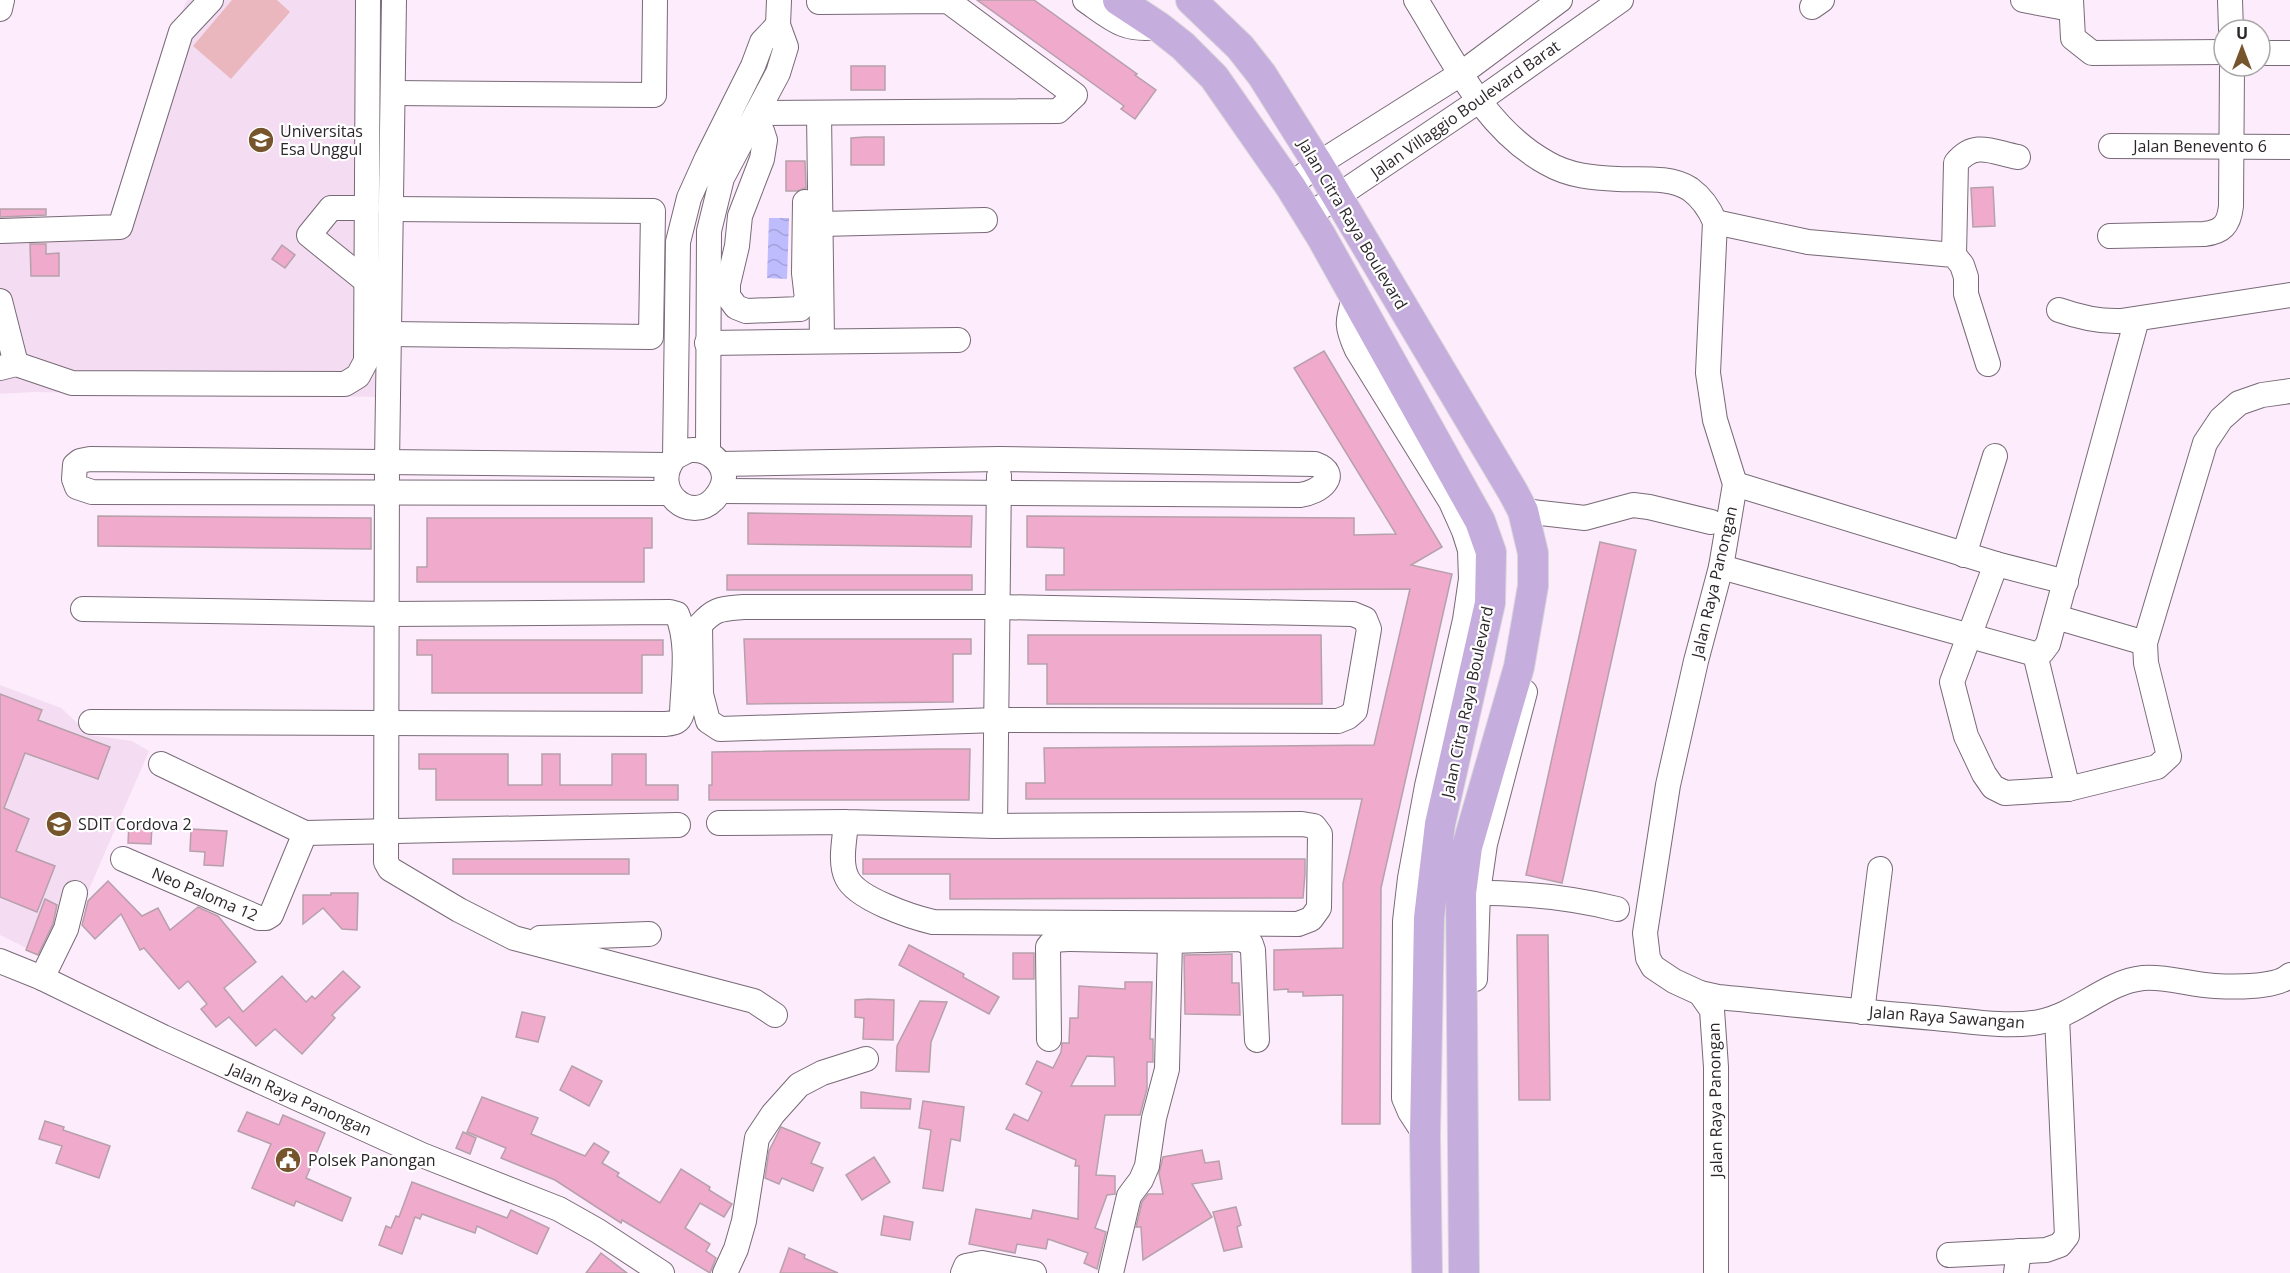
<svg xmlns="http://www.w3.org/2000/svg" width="2290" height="1273" font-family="'Open Sans',sans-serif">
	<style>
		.built { fill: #f4ddf2 }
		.garden { fill: #ebb7be }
		.water { fill: url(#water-waves) }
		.building { fill: #efaacc; stroke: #b6a1ab; stroke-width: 1.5; fill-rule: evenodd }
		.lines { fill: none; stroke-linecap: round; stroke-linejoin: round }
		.minor-casing { stroke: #786a77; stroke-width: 26 }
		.major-casing { stroke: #d9d8d9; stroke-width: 32 }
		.minor { stroke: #fff; stroke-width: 24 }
		.major { stroke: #c5addd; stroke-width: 30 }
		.labels { text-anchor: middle; stroke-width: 4.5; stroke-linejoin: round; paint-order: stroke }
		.street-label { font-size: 16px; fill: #2c262b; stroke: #fff }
		.poi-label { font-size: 16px; fill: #2c262b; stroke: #fff; text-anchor: start }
	</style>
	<defs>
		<pattern id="water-waves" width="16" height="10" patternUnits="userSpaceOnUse" patternTransform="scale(1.5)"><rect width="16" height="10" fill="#bfbcfe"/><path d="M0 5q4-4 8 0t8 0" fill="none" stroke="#a4a1da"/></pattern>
	</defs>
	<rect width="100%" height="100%" fill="#fdecfc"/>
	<!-- built -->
	<g class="built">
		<path d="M187,0H382V397L34,392L0,394V216L121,218L160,63Z"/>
		<path d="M0,685L61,708L90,735L132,741L149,751L57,963L0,935Z"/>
	</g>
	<!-- garden -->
	<path class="garden" d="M232,0H277L290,12L231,79L193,46Z"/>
	<!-- water -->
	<path class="water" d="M769,218H789L787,279L767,278Z"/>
	<!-- building -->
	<g class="building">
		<path d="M977,0H1034L1137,74L1135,75L1156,90L1135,119L1121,109L1124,106Z"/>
		<rect x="851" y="66" width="34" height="24"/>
		<path d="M865,137H884V165H851V138Z"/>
		<path d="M786,161H805L806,188L797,191H786Z"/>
		<path d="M1993,187L1995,226L1973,227L1971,188Z"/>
		<path d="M0,209H46V215L0,217Z"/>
		<path d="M30,244H46V254L59,253V276H31Z"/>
		<path d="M282,245L295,255L285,268L272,259Z"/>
		<path d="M1324,351L1442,547L1411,565L1452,574L1381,888L1380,1124H1342L1343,995L1303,996V992H1288V989L1274,990V950L1343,948V883L1362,799H1026V783H1045L1044,748L1374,745L1410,589L1046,590V575H1064V548L1027,547V516L1354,518V535L1396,534L1294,368Z"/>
		<path d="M748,513L972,516L971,547L748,544Z"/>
		<path d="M98,516L371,518V549L98,546Z"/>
		<path d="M427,518H652V548H644V582H417V567H427Z"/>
		<path d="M1600,542L1636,550L1562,883L1526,875Z"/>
		<rect x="727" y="575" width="245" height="15"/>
		<path d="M1028,635H1321L1322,704H1047V664H1028Z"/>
		<path d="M744,639H971V654H953V702L747,704Z"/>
		<path d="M417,640H663V655H642V693H432V655H417Z"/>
		<path d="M0,694L42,710L38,720L110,747L98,779L25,753L4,808L29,819L16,851L55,866L37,912L0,897Z"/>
		<path d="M937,749H970L969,800H709V785H712V752Z"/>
		<path d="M419,754H508V785H542V754H560V785H612V754H646V785H678V800H436V769H419Z"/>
		<path d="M129,823L152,825L151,844L128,843Z"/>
		<path d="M191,829L227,831L223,866L204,865L205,852L190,851Z"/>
		<rect x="453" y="859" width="176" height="15"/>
		<path d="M863,859H1305V874L1303,898L950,899V874H863Z"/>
		<path d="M108,881L142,916L158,908L170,930L198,907L218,916L256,962L224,988L243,1012L282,976L306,1002L312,996L315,999L343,971L360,987L332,1015L335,1018L302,1054L275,1029L256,1046L229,1017L216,1027L201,1009L207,1004L188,981L179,989L144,948L140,950L121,914L95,939L82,925L88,901Z"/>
		<path d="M331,893H358L357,930L342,929L323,908L303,924V895H331Z"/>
		<path d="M45,899L57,905L53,924L38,955L26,950Z"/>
		<path d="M1517,935H1548L1550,1100H1519Z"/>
		<path d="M909,945L964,974L963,977L999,997L989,1014L899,965Z"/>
		<rect x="1013" y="953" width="21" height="26"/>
		<path d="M1232,954V983H1239L1240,1015L1185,1014L1184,955Z"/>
		<path d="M1125,982H1152L1150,1039H1153V1062H1147V1089L1140,1115H1105L1096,1175L1115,1176V1194L1107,1195L1095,1228L1106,1232L1097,1269L1084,1263L1088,1253L1048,1239L1046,1249L1017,1244L1015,1253L969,1244L976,1209L1031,1219L1033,1210L1078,1219L1079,1166H1075L1076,1160L1006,1129L1014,1114L1028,1121L1042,1092L1026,1084L1037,1061L1053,1068L1061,1052L1062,1043H1069L1070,1018H1078L1079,986L1125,989ZM1087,1056L1114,1057L1115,1086H1071Z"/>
		<path d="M868,999L894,1000L893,1040L863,1039L864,1018L855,1017V1000Z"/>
		<path d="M920,1001L947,1002L931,1042L929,1072L896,1071L897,1046Z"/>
		<path d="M522,1012L545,1017L538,1042L516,1037Z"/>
		<path d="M572,1066L602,1081L589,1106L560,1090Z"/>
		<path d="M861,1092L911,1099L910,1109L861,1108Z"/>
		<path d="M482,1097L538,1118L531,1134L585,1156L594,1143L609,1152L602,1163L619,1173L617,1176L660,1203L681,1169L710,1187L709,1190L732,1204L724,1217L700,1203L685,1228L710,1244L706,1251L716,1258L710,1273L622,1220L621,1223L555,1180L501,1158L506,1148L467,1132Z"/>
		<path d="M923,1101L964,1107L960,1141L951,1139L943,1191L923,1188L931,1130L919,1128Z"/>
		<path d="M247,1112L279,1125L283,1115L325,1133L306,1178L351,1198L342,1221L296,1201L294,1206L252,1188L271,1144L238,1131Z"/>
		<path d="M45,1121L64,1127L63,1130L110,1146L99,1178L56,1163L62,1146L39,1139Z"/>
		<path d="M781,1127L820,1143L811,1163L823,1168L813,1191L782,1178L779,1184L765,1178L769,1151Z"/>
		<path d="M463,1132L476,1138L470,1154L456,1148Z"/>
		<path d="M1202,1150L1205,1163L1219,1161L1222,1179L1192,1184L1212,1217L1143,1260L1141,1227H1136L1142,1202L1148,1194H1163L1159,1173L1163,1157Z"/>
		<path d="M874,1157L890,1182L862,1200L846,1175Z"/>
		<path d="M412,1182L507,1218L511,1210L549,1228L537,1254L477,1226L475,1233L422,1214L420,1219L415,1217L402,1254L379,1245L386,1226L391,1228L396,1216L399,1217Z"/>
		<path d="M1236,1207L1241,1225L1237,1227L1242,1247L1224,1251L1213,1212Z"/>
		<path d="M884,1216L913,1222L910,1240L881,1235Z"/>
		<path d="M789,1248L805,1255L804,1258L838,1273H780Z"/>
		<path d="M601,1253L627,1273H586Z"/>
	</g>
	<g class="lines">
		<!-- minor casing -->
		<g class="minor-casing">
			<g id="minor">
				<path d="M394,0L387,462L386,862L390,869L459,910L514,938L754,1001L775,1015"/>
				<path d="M1085,0C1112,19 1124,32 1159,27"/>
				<path d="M1416,0C1452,58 1485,129 1547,163C1569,176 1594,178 1618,179C1640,180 1670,176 1690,189C1701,197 1710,210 1715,222L1708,373L1715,420L1735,484L1721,567L1696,661L1668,785L1645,933L1648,958L1653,967L1674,981L1700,993L1712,1010L1716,1067V1273"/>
				<path d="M2023,0L2071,9"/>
				<path d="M2071,0L2073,38L2092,53L2224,52"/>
				<path d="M2230,0L2231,30"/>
				<path d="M1812,7L1822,0"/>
				<path d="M0,9L2,0"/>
				<path d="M778,25L779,0"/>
				<path d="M2260,53H2290"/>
				<path d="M393,93L654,95L655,0"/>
				<path d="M757,113L1058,111L1075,95L948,1L819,2"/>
				<path d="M819,113L822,341"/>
				<path d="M753,121L762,131L765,140L762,159L740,216L737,246L728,284V296L736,307L746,311L800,309L807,299L804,273L805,202"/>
				<path d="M2111,146L2290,147"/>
				<path d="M1290,186L1318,164L1462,73L1560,0"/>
				<path d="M1308,216L1480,100L1621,0"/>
				<path d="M1715,222L1808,242L1954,255L1962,265L1966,277V294L1988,364"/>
				<path d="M821,224L985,220"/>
				<path d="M0,231L120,227L181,32L211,0"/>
				<path d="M2110,236L2204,234C2222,232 2229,225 2231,206L2232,66"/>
				<path d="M1954,255L1956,163C1975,140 1992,152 2018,157"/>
				<path d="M366,281L309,235L331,208H367"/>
				<path d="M1354,298C1347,322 1346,326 1357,350L1451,502L1464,531L1470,550L1471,579L1465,620L1427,786L1410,878L1405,921L1404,1098L1410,1112L1425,1135"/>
				<path d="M0,301L16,364"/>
				<path d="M2059,310C2079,317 2100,322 2121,321L2290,295"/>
				<path d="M390,334L651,337L653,211L392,209"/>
				<path d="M707,343L958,340"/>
				<path d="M0,368L16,364L72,383L345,384L358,376L366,361L368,0"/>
				<path d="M675,457C680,455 687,450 692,450C708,449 723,461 724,477C724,486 720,492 715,498C691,526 648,490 675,457L678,242L689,198L707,158L753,66L762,42L778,25L786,47L778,73L722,178L709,231L708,452"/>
				<path d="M720,464L999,459L1315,464C1343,474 1319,493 1300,495L721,491"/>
				<path d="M668,465L90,459L80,461L75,465L74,479L77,487L92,492L668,493"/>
				<path d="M1735,484L1996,564L2066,582"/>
				<path d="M1523,511L1585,518L1633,505L1649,507L1711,522"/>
				<path d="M1964,555L1995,456"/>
				<path d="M1996,564L1952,682L1966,736L1984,774L1993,787L2005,793L2068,789L2035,654"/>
				<path d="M1721,567L2035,654L2042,652L2048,644L2137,319"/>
				<path d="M743,607H998L1353,614L1365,619L1369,629L1355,711L1348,717L1338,721L998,720L720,729L708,721L701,694L700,625C715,608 721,609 743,607Z"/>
				<path d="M83,609L387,614L670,612L677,614C690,644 683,682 682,713C679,723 674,723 665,724L91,722"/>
				<path d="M2056,617L2145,643"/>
				<path d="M161,764L305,833L678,825"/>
				<path d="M2068,789L2157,767L2169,756L2146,663L2145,643L2205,443L2221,419L2239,403L2262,395L2290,391"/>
				<path d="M719,823L846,822L995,826L1302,824L1314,826L1320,834L1319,908L1311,919L1298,924L933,922C912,917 857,899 847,878C839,862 845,839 846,822"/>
				<path d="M995,826L999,476"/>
				<path d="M123,859L259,918H266L271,915L305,833"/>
				<path d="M1462,893C1515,892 1565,896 1617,909"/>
				<path d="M540,938L649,934"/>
				<path d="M0,961L42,978L163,1037L422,1155L559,1209L598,1231L662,1273"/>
				<path d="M42,978L66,929L75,893"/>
				<path d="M1475,979L1478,892L1485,844L1525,692"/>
				<path d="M1700,993L1718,997C1790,1004 1863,1012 1935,1018C1969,1021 2006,1028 2039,1022C2077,1015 2105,982 2143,978C2167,976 2191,985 2215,986C2233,987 2277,988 2290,975"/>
				<path d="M1862,1012L1880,869"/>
				<path d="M1049,1039L1048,947C1053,939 1061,939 1070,939L1170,941"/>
				<path d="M1949,1255L2046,1250L2060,1245L2067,1236L2057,1017"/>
				<path d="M725,1273L736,1249L744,1221L757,1138L773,1114L799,1085L822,1073L866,1059"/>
				<path d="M963,1273L966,1266L982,1263L1034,1273"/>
				<path d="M1111,1273L1129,1196L1141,1180L1147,1166L1154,1118L1167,1069L1170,941L1241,939L1251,944L1253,950L1257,1040"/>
				<path d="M2016,1273L2019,1251"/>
			</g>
		</g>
		<!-- major casing -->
		<g class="major-casing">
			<g id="major">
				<path d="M1118,0L1159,27L1183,46L1214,77L1290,186L1321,236L1480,521L1491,552L1490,603L1440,824L1429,918L1425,1135L1427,1273"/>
				<path d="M1191,0L1240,47L1262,75L1318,164L1513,492L1523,511L1533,553V586L1519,667L1467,847L1461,893L1464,1273"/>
			</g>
		</g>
		<!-- minor -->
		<use href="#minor" class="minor"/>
		<!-- major -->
		<use href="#major" class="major"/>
	</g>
	<!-- icons -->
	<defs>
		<g id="university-disc" transform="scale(1.35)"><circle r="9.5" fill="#76552c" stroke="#fff"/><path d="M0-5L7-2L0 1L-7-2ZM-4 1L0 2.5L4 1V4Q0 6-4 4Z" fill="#fff"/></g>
		<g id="school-disc" transform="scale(1.35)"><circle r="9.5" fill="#76552c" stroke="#fff"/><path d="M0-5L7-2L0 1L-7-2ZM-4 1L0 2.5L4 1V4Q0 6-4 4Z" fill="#fff"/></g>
		<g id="civic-disc" transform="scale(1.35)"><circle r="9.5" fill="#76552c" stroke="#fff"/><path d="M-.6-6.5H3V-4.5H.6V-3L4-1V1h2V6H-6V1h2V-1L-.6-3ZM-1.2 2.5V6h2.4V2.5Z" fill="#fff"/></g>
	</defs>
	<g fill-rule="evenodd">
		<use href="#university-disc" x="261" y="140"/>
		<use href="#school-disc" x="59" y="824"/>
		<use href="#civic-disc" x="288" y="1160"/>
	</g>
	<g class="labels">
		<!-- street labels -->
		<g class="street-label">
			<text transform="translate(1465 109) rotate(-35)" y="6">Jalan Villaggio Boulevard Barat</text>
			<text x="2200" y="152">Jalan Benevento 6</text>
			<text transform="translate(1353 224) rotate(59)" y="6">Jalan Citra Raya Boulevard</text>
			<text transform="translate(1714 582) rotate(-77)" y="6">Jalan Raya Panongan</text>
			<text transform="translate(1467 702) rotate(-78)" y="6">Jalan Citra Raya Boulevard</text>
			<text transform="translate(205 894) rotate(23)" y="6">Neo Paloma 12</text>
			<text transform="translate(1947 1017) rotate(4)" y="6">Jalan Raya Sawangan</text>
			<text transform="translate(300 1099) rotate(24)" y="6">Jalan Raya Panongan</text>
			<text transform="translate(1715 1100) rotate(-91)" y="6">Jalan Raya Panongan</text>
		</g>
		<!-- poi labels -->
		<g class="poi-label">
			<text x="280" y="137">Universitas<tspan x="280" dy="18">Esa Unggul</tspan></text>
			<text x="78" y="830">SDIT Cordova 2</text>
			<text x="308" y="1166">Polsek Panongan</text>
		</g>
	</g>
	<!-- north arrow -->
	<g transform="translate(2242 48)"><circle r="28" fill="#ffffff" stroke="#aba8aa" stroke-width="1.5"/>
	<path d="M0-4.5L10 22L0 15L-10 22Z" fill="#76552c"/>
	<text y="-9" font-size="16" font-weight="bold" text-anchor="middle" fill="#2c262b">U</text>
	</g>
</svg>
